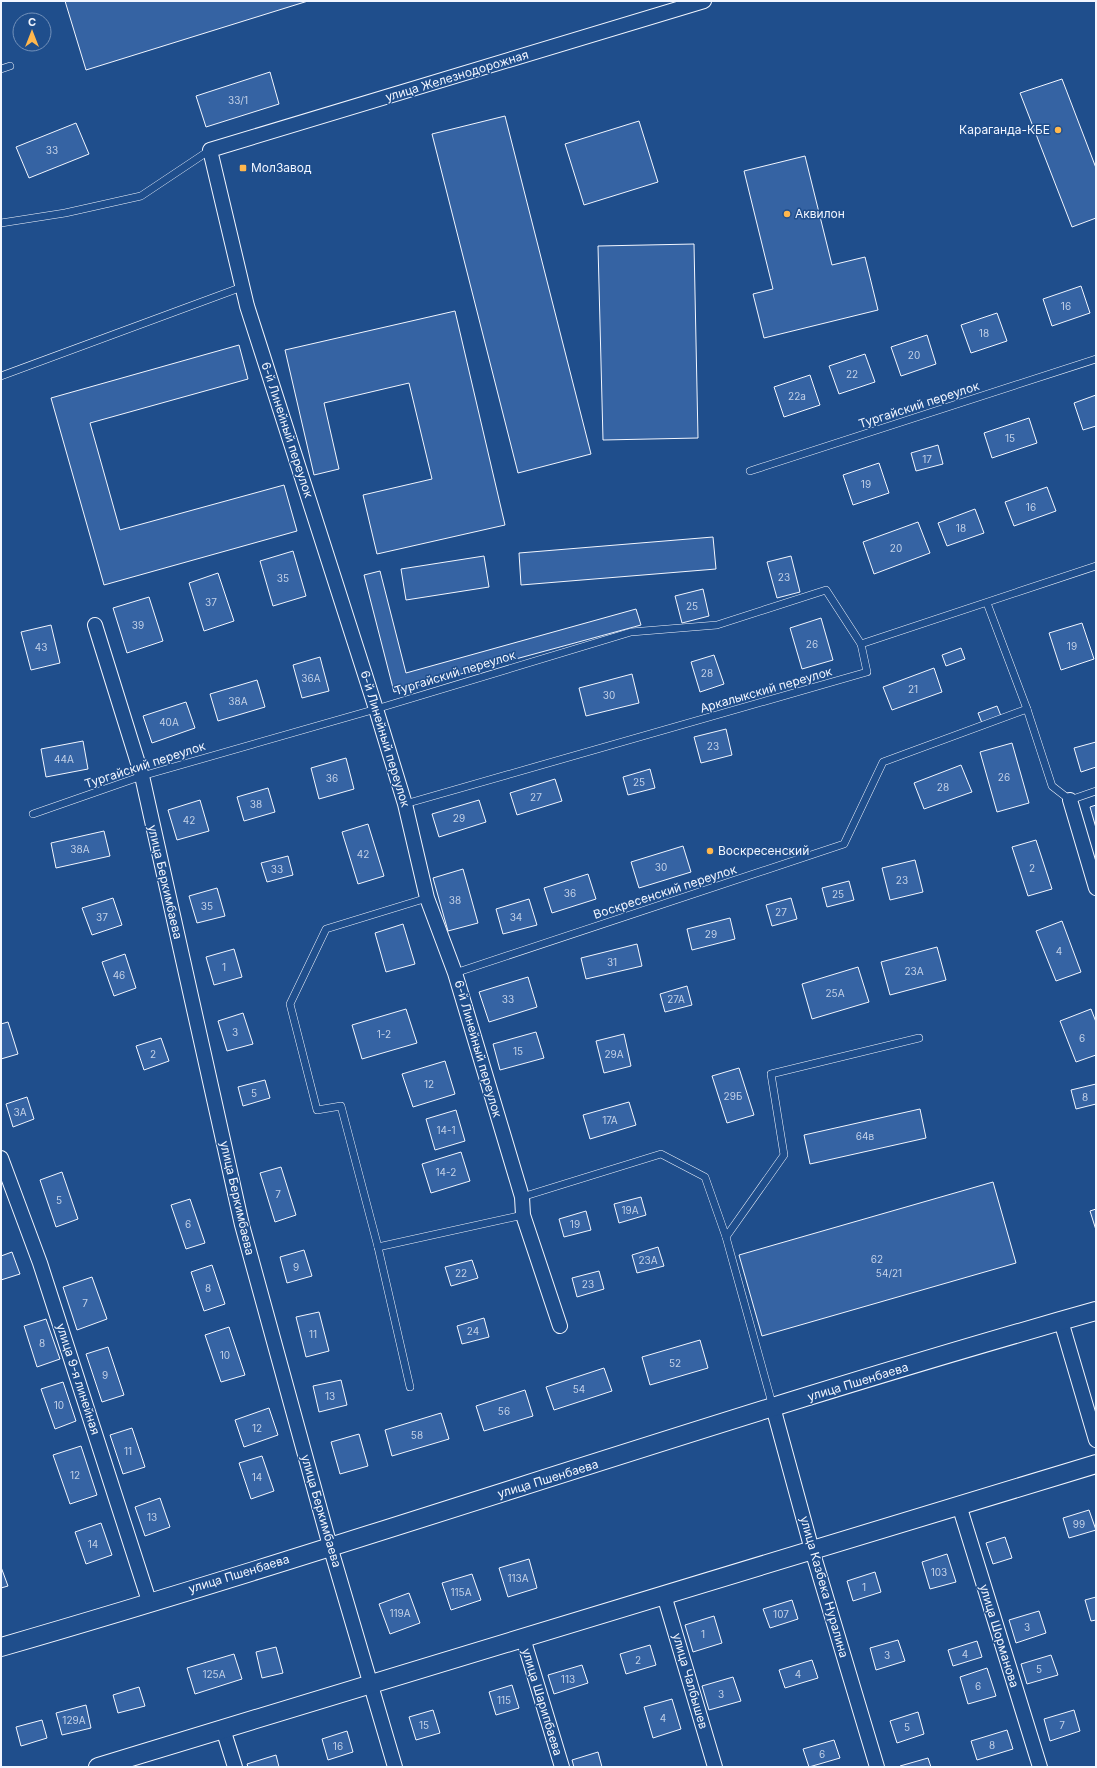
<svg xmlns="http://www.w3.org/2000/svg" width="1097" height="1768" font-family="Inter,sans-serif">
	<style>
		.building { fill: #3563a3; stroke: #f2f6ff }
		.lines { fill: none; stroke-linecap: round; stroke-linejoin: round }
		.service-casing { stroke: #f2f6ff; stroke-width: 8 }
		.minor-casing { stroke: #f2f6ff; stroke-width: 16 }
		.tertiary-casing { stroke: #f2f6ff; stroke-width: 20 }
		.service { stroke: #1f4e8c; stroke-width: 7 }
		.minor { stroke: #1f4e8c; stroke-width: 14 }
		.tertiary { stroke: #1f4e8c; stroke-width: 18 }
		.poi-dot { fill: #ffb74d; stroke: #1f4e8c; stroke-width: 1.5 }
		.labels { text-anchor: middle; stroke-width: 3; stroke-linejoin: round; paint-order: stroke }
		.number-label { font-size: 10px; fill: #c3d1e8 }
		.street-label { font-size: 12px; fill: #f2f6ff; stroke: #1f4e8c }
		.poi-label { font-size: 12px; fill: #f2f6ff; stroke: #1f4e8c; text-anchor: start }
	</style>
	<rect width="100%" height="100%" fill="#1f4e8c"/>
	<!-- building -->
	<g class="building">
		<path d="M65,1H308L86,70Z"/>
		<path d="M270,72L279,104L206,127L196,96Z"/>
		<path d="M1062,79L1096,168V218L1072,227L1020,93Z"/>
		<path d="M505,116L591,454L518,473L432,134Z"/>
		<path d="M639,121L658,182L584,205L565,144Z"/>
		<path d="M76,123L89,154L29,178L16,147Z"/>
		<path d="M805,156L832,265L865,257L878,310L764,338L753,294L773,289L744,171Z"/>
		<path d="M694,244L698,438L603,440L598,246Z"/>
		<path d="M1081,286L1090,313L1052,326L1043,299Z"/>
		<path d="M455,311L505,525L377,554L363,495L432,479L409,383L324,403L339,469L314,475L285,350Z"/>
		<path d="M997,313L1007,341L971,353L961,325Z"/>
		<path d="M927,335L936,364L901,376L891,347Z"/>
		<path d="M239,345L248,379L90,423L120,530L284,485L297,531L104,585L51,398Z"/>
		<path d="M865,354L875,382L839,394L829,366Z"/>
		<path d="M810,375L820,405L784,417L774,387Z"/>
		<path d="M1096,395V426L1083,430L1074,403Z"/>
		<path d="M1029,418L1037,443L992,458L984,433Z"/>
		<path d="M938,445L943,464L916,471L911,453Z"/>
		<path d="M879,463L889,493L853,505L843,475Z"/>
		<path d="M1047,487L1056,511L1014,526L1005,502Z"/>
		<path d="M975,509L984,533L947,546L938,523Z"/>
		<path d="M918,522L930,553L874,574L863,542Z"/>
		<path d="M713,537L716,569L521,585L519,553Z"/>
		<path d="M293,551L306,596L273,606L260,561Z"/>
		<path d="M484,556L489,587L406,600L401,569Z"/>
		<path d="M791,556L800,592L777,598L767,562Z"/>
		<path d="M380,571L406,673L636,609L641,625L394,692L364,575Z"/>
		<path d="M218,573L234,621L204,631L189,583Z"/>
		<path d="M703,589L709,616L682,623L675,596Z"/>
		<path d="M149,597L163,641L127,653L113,608Z"/>
		<path d="M821,618L833,660L802,669L790,628Z"/>
		<path d="M1082,623L1094,659L1061,670L1049,633Z"/>
		<path d="M51,625L60,663L31,670L21,632Z"/>
		<path d="M961,648L965,659L946,666L942,655Z"/>
		<path d="M714,655L724,684L700,692L691,662Z"/>
		<path d="M320,657L329,691L302,698L293,665Z"/>
		<path d="M934,668L942,692L892,710L883,687Z"/>
		<path d="M632,674L639,703L586,716L579,688Z"/>
		<path d="M257,680L265,707L218,721L210,694Z"/>
		<path d="M186,702L195,728L152,743L143,716Z"/>
		<path d="M997,706L1001,716L982,723L978,713Z"/>
		<path d="M726,729L732,755L701,763L694,737Z"/>
		<path d="M83,741L88,769L46,777L41,749Z"/>
		<path d="M1096,742V767L1081,772L1074,748Z"/>
		<path d="M1012,743L1029,803L997,812L980,752Z"/>
		<path d="M346,758L354,789L319,799L311,768Z"/>
		<path d="M961,765L972,792L924,809L914,783Z"/>
		<path d="M650,769L655,788L628,795L623,777Z"/>
		<path d="M555,779L562,801L517,815L510,793Z"/>
		<path d="M268,788L275,812L244,821L237,797Z"/>
		<path d="M200,800L209,831L177,840L168,810Z"/>
		<path d="M479,800L486,822L439,837L432,814Z"/>
		<path d="M1096,805V828L1090,807Z"/>
		<path d="M368,824L384,876L358,884L342,832Z"/>
		<path d="M104,831L110,856L56,868L51,843Z"/>
		<path d="M1036,840L1052,889L1028,896L1012,847Z"/>
		<path d="M683,846L691,872L639,888L631,862Z"/>
		<path d="M288,856L293,875L267,882L261,863Z"/>
		<path d="M915,860L923,892L890,900L882,868Z"/>
		<path d="M463,869L478,923L448,931L433,878Z"/>
		<path d="M588,874L596,899L552,913L544,888Z"/>
		<path d="M849,881L854,900L827,907L822,888Z"/>
		<path d="M217,888L225,916L197,923L189,896Z"/>
		<path d="M113,898L122,925L92,935L82,908Z"/>
		<path d="M791,898L797,919L772,926L766,905Z"/>
		<path d="M529,899L537,925L503,934L496,909Z"/>
		<path d="M730,918L735,939L692,950L687,929Z"/>
		<path d="M1062,921L1081,972L1056,981L1036,931Z"/>
		<path d="M403,924L415,964L386,972L375,933Z"/>
		<path d="M637,944L642,966L586,979L581,958Z"/>
		<path d="M937,947L946,980L890,995L881,962Z"/>
		<path d="M234,949L242,977L214,985L206,957Z"/>
		<path d="M125,954L136,988L114,996L102,962Z"/>
		<path d="M858,967L869,1002L812,1019L802,984Z"/>
		<path d="M528,977L537,1007L489,1022L479,992Z"/>
		<path d="M687,986L692,1005L665,1012L660,994Z"/>
		<path d="M406,1009L417,1043L362,1059L352,1025Z"/>
		<path d="M1091,1009L1096,1022V1055L1076,1062L1060,1021Z"/>
		<path d="M243,1013L253,1044L227,1051L218,1021Z"/>
		<path d="M8,1022L18,1054L1,1059V1024Z"/>
		<path d="M536,1032L544,1058L500,1070L493,1044Z"/>
		<path d="M624,1034L631,1066L604,1073L596,1041Z"/>
		<path d="M161,1038L169,1061L144,1070L136,1046Z"/>
		<path d="M445,1061L455,1094L413,1107L402,1074Z"/>
		<path d="M739,1068L754,1115L727,1123L712,1076Z"/>
		<path d="M265,1080L270,1098L243,1106L238,1087Z"/>
		<path d="M1096,1084V1104L1076,1109L1071,1090Z"/>
		<path d="M27,1097L34,1119L13,1127L6,1104Z"/>
		<path d="M629,1102L636,1125L590,1139L583,1115Z"/>
		<path d="M920,1109L926,1138L810,1164L804,1135Z"/>
		<path d="M456,1110L465,1141L435,1150L426,1119Z"/>
		<path d="M461,1152L470,1181L431,1193L422,1164Z"/>
		<path d="M281,1167L296,1215L275,1222L260,1173Z"/>
		<path d="M62,1172L78,1219L56,1227L40,1180Z"/>
		<path d="M993,1182L1016,1263L762,1336L739,1255Z"/>
		<path d="M641,1197L646,1215L619,1223L614,1204Z"/>
		<path d="M190,1199L205,1243L186,1249L171,1205Z"/>
		<path d="M1096,1209V1230L1090,1211Z"/>
		<path d="M586,1211L591,1230L564,1237L559,1219Z"/>
		<path d="M658,1247L664,1266L637,1273L632,1255Z"/>
		<path d="M304,1250L312,1276L287,1283L280,1257Z"/>
		<path d="M12,1252L20,1274L1,1280V1256Z"/>
		<path d="M472,1260L478,1278L451,1286L445,1267Z"/>
		<path d="M212,1265L225,1304L204,1311L191,1272Z"/>
		<path d="M599,1271L604,1289L577,1297L572,1278Z"/>
		<path d="M92,1277L107,1319L77,1330L63,1287Z"/>
		<path d="M319,1312L329,1351L306,1357L296,1317Z"/>
		<path d="M484,1318L489,1337L462,1344L457,1326Z"/>
		<path d="M46,1319L60,1359L37,1367L24,1326Z"/>
		<path d="M229,1327L245,1375L221,1382L205,1335Z"/>
		<path d="M700,1340L708,1368L650,1385L642,1357Z"/>
		<path d="M108,1347L124,1395L102,1402L86,1354Z"/>
		<path d="M604,1368L612,1391L554,1410L546,1387Z"/>
		<path d="M341,1380L347,1405L319,1412L313,1386Z"/>
		<path d="M63,1382L76,1421L55,1429L41,1389Z"/>
		<path d="M525,1390L533,1416L484,1431L476,1406Z"/>
		<path d="M269,1408L278,1435L244,1447L235,1420Z"/>
		<path d="M441,1413L449,1439L392,1456L385,1430Z"/>
		<path d="M132,1428L145,1467L123,1474L110,1435Z"/>
		<path d="M359,1434L368,1466L340,1474L331,1442Z"/>
		<path d="M81,1446L97,1495L70,1504L53,1455Z"/>
		<path d="M262,1456L274,1491L251,1499L239,1463Z"/>
		<path d="M160,1498L170,1527L145,1536L135,1507Z"/>
		<path d="M1089,1510L1096,1530L1069,1538L1063,1518Z"/>
		<path d="M101,1523L112,1555L86,1564L75,1532Z"/>
		<path d="M1005,1537L1012,1558L993,1564L986,1543Z"/>
		<path d="M947,1554L956,1582L930,1589L922,1562Z"/>
		<path d="M529,1559L537,1588L508,1597L499,1568Z"/>
		<path d="M1,1567L8,1586L1,1588Z"/>
		<path d="M875,1572L881,1592L853,1601L847,1581Z"/>
		<path d="M472,1574L481,1600L451,1610L442,1583Z"/>
		<path d="M409,1593L420,1623L390,1634L379,1604Z"/>
		<path d="M1096,1597V1620L1091,1621L1085,1600Z"/>
		<path d="M792,1600L798,1619L770,1628L763,1609Z"/>
		<path d="M1039,1611L1046,1633L1016,1643L1009,1620Z"/>
		<path d="M714,1616L722,1643L693,1652L685,1625Z"/>
		<path d="M898,1640L905,1661L876,1670L870,1648Z"/>
		<path d="M977,1641L982,1657L953,1666L948,1650Z"/>
		<path d="M650,1645L656,1665L626,1674L620,1654Z"/>
		<path d="M276,1647L283,1673L262,1678L256,1652Z"/>
		<path d="M234,1654L242,1679L195,1694L187,1668Z"/>
		<path d="M1051,1655L1058,1675L1027,1684L1021,1664Z"/>
		<path d="M812,1660L818,1678L785,1688L779,1670Z"/>
		<path d="M582,1665L588,1683L554,1694L548,1675Z"/>
		<path d="M987,1668L996,1696L968,1704L960,1677Z"/>
		<path d="M733,1677L741,1701L709,1710L702,1686Z"/>
		<path d="M512,1685L519,1708L496,1715L489,1692Z"/>
		<path d="M139,1687L145,1706L118,1713L113,1695Z"/>
		<path d="M672,1699L681,1729L653,1738L644,1707Z"/>
		<path d="M86,1705L91,1728L62,1735L56,1713Z"/>
		<path d="M433,1710L440,1733L416,1740L409,1717Z"/>
		<path d="M1074,1710L1080,1731L1050,1741L1044,1719Z"/>
		<path d="M918,1712L924,1734L897,1743L890,1721Z"/>
		<path d="M42,1720L47,1738L21,1746L16,1727Z"/>
		<path d="M1007,1730L1013,1749L977,1760L971,1741Z"/>
		<path d="M347,1731L353,1752L328,1760L322,1739Z"/>
		<path d="M834,1740L840,1758L809,1767L803,1749Z"/>
		<path d="M598,1752L602,1767H574L572,1760Z"/>
		<path d="M276,1755L279,1767H248L247,1764Z"/>
		<path d="M928,1758L931,1767H900V1766Z"/>
	</g>
	<g class="lines">
		<!-- service casing -->
		<g class="service-casing">
			<g id="service">
				<path d="M1,69L10,66"/>
				<path d="M1,223L65,213L141,196L210,150"/>
				<path d="M1,376L242,287"/>
				<path d="M750,471L1096,359"/>
				<path d="M987,603L1027,709"/>
				<path d="M405,804L867,672L861,644L1096,566"/>
				<path d="M33,814L142,776L376,709L631,632L717,625L826,590L861,644"/>
				<path d="M455,973L844,844L883,762L1027,709L1052,786L1070,800L1096,791"/>
				<path d="M522,1197L661,1154L705,1177L726,1237"/>
				<path d="M378,1247L523,1215"/>
				<path d="M410,1387L378,1247L341,1106L317,1110L290,1004L326,929L427,898"/>
				<path d="M773,1407L726,1237L784,1155L771,1074L919,1038"/>
			</g>
		</g>
		<!-- minor casing -->
		<g class="minor-casing">
			<g id="minor">
				<path d="M95,625L142,776L242,1225L330,1546L395,1767"/>
				<path d="M1070,800L1096,888"/>
				<path d="M1,1158L40,1263L149,1601"/>
				<path d="M1061,1321L1096,1440"/>
				<path d="M560,1326L523,1215L522,1197L455,973L427,898L405,804L376,709L247,306L210,150L704,1"/>
				<path d="M773,1407L812,1550L877,1767"/>
				<path d="M959,1505L1040,1767"/>
				<path d="M664,1595L715,1767"/>
				<path d="M523,1638L562,1767"/>
				<path d="M223,1729L235,1767"/>
			</g>
		</g>
		<!-- tertiary casing -->
		<g class="tertiary-casing">
			<g id="tertiary">
				<path d="M1,1647C368,1541 728,1414 1096,1311"/>
				<path d="M98,1767L1096,1464"/>
			</g>
		</g>
		<!-- service -->
		<use href="#service" class="service"/>
		<!-- minor -->
		<use href="#minor" class="minor"/>
		<!-- tertiary -->
		<use href="#tertiary" class="tertiary"/>
	</g>
	<!-- markers -->
	<g class="poi-dot">
		<circle cx="1058" cy="130" r="4"/>
		<rect x="239" y="164" width="8" height="8" rx="2"/>
		<circle cx="787" cy="214" r="4"/>
		<circle cx="710" cy="851" r="4"/>
	</g>
	<g class="labels">
		<!-- number labels -->
		<g class="number-label">
			<text x="238" y="104">33/1</text>
			<text x="52" y="154">33</text>
			<text x="1066" y="310">16</text>
			<text x="984" y="337">18</text>
			<text x="914" y="359">20</text>
			<text x="852" y="378">22</text>
			<text x="797" y="400">22а</text>
			<text x="1010" y="442">15</text>
			<text x="927" y="463">17</text>
			<text x="866" y="488">19</text>
			<text x="1031" y="511">16</text>
			<text x="961" y="532">18</text>
			<text x="896" y="552">20</text>
			<text x="784" y="581">23</text>
			<text x="283" y="582">35</text>
			<text x="211" y="606">37</text>
			<text x="692" y="610">25</text>
			<text x="138" y="629">39</text>
			<text x="812" y="648">26</text>
			<text x="1072" y="650">19</text>
			<text x="41" y="651">43</text>
			<text x="707" y="677">28</text>
			<text x="311" y="682">36А</text>
			<text x="913" y="693">21</text>
			<text x="609" y="699">30</text>
			<text x="238" y="705">38А</text>
			<text x="169" y="726">40А</text>
			<text x="713" y="750">23</text>
			<text x="64" y="763">44А</text>
			<text x="1004" y="781">26</text>
			<text x="332" y="782">36</text>
			<text x="639" y="786">25</text>
			<text x="943" y="791">28</text>
			<text x="536" y="801">27</text>
			<text x="256" y="808">38</text>
			<text x="459" y="822">29</text>
			<text x="189" y="824">42</text>
			<text x="80" y="853">38А</text>
			<text x="363" y="858">42</text>
			<text x="661" y="871">30</text>
			<text x="1032" y="872">2</text>
			<text x="277" y="873">33</text>
			<text x="902" y="884">23</text>
			<text x="570" y="897">36</text>
			<text x="838" y="898">25</text>
			<text x="455" y="904">38</text>
			<text x="207" y="910">35</text>
			<text x="781" y="916">27</text>
			<text x="102" y="921">37</text>
			<text x="516" y="921">34</text>
			<text x="711" y="938">29</text>
			<text x="1059" y="955">4</text>
			<text x="612" y="966">31</text>
			<text x="224" y="971">1</text>
			<text x="914" y="975">23А</text>
			<text x="119" y="979">46</text>
			<text x="835" y="997">25А</text>
			<text x="508" y="1003">33</text>
			<text x="676" y="1003">27А</text>
			<text x="235" y="1036">3</text>
			<text x="384" y="1038">1-2</text>
			<text x="1082" y="1042">6</text>
			<text x="518" y="1055">15</text>
			<text x="153" y="1058">2</text>
			<text x="614" y="1058">29А</text>
			<text x="429" y="1088">12</text>
			<text x="254" y="1097">5</text>
			<text x="733" y="1100">29Б</text>
			<text x="1085" y="1101">8</text>
			<text x="20" y="1116">3А</text>
			<text x="610" y="1124">17А</text>
			<text x="446" y="1134">14-1</text>
			<text x="865" y="1140">64в</text>
			<text x="446" y="1176">14-2</text>
			<text x="278" y="1198">7</text>
			<text x="59" y="1204">5</text>
			<text x="630" y="1214">19А</text>
			<text x="188" y="1228">6</text>
			<text x="575" y="1228">19</text>
			<text x="877" y="1263">62</text>
			<text x="648" y="1264">23А</text>
			<text x="296" y="1271">9</text>
			<text x="461" y="1277">22</text>
			<text x="889" y="1277">54/21</text>
			<text x="588" y="1288">23</text>
			<text x="208" y="1292">8</text>
			<text x="85" y="1307">7</text>
			<text x="473" y="1335">24</text>
			<text x="313" y="1338">11</text>
			<text x="42" y="1347">8</text>
			<text x="225" y="1359">10</text>
			<text x="675" y="1367">52</text>
			<text x="105" y="1379">9</text>
			<text x="579" y="1393">54</text>
			<text x="330" y="1400">13</text>
			<text x="59" y="1409">10</text>
			<text x="504" y="1415">56</text>
			<text x="257" y="1432">12</text>
			<text x="417" y="1439">58</text>
			<text x="128" y="1455">11</text>
			<text x="75" y="1479">12</text>
			<text x="257" y="1481">14</text>
			<text x="152" y="1521">13</text>
			<text x="1079" y="1528">99</text>
			<text x="93" y="1548">14</text>
			<text x="939" y="1576">103</text>
			<text x="518" y="1582">113А</text>
			<text x="864" y="1591">1</text>
			<text x="461" y="1596">115А</text>
			<text x="400" y="1617">119А</text>
			<text x="781" y="1618">107</text>
			<text x="1027" y="1631">3</text>
			<text x="703" y="1638">1</text>
			<text x="965" y="1658">4</text>
			<text x="887" y="1659">3</text>
			<text x="638" y="1664">2</text>
			<text x="1039" y="1673">5</text>
			<text x="214" y="1678">125А</text>
			<text x="798" y="1678">4</text>
			<text x="568" y="1683">113</text>
			<text x="978" y="1690">6</text>
			<text x="721" y="1698">3</text>
			<text x="504" y="1704">115</text>
			<text x="663" y="1722">4</text>
			<text x="74" y="1724">129А</text>
			<text x="424" y="1729">15</text>
			<text x="1062" y="1729">7</text>
			<text x="907" y="1731">5</text>
			<text x="992" y="1749">8</text>
			<text x="338" y="1750">16</text>
			<text x="822" y="1758">6</text>
		</g>
		<!-- street labels -->
		<g class="street-label">
			<text transform="translate(457 76) rotate(-17)" y="4">улица Железнодорожная</text>
			<text transform="translate(919 405) rotate(-18)" y="4">Тургайский переулок</text>
			<text transform="translate(287 430) rotate(72)" y="4">6-й Линейный переулок</text>
			<text transform="translate(455 673) rotate(-17)" y="4">Тургайский переулок</text>
			<text transform="translate(766 690) rotate(-16)" y="4">Аркалыкский переулок</text>
			<text transform="translate(385 739) rotate(73)" y="4">6-й Линейный переулок</text>
			<text transform="translate(145 765) rotate(-18)" y="4">Тургайский переулок</text>
			<text transform="translate(165 882) rotate(77)" y="4">улица Беркимбаева</text>
			<text transform="translate(665 892) rotate(-18)" y="4">Воскресенский переулок</text>
			<text transform="translate(478 1049) rotate(74)" y="4">6-й Линейный переулок</text>
			<text transform="translate(237 1198) rotate(77)" y="4">улица Беркимбаева</text>
			<text transform="translate(78 1379) rotate(72)" y="4">улица 9-я линейная</text>
			<text transform="translate(858 1382) rotate(-17)" y="4">улица Пшенбаева</text>
			<text transform="translate(548 1479) rotate(-17)" y="4">улица Пшенбаева</text>
			<text transform="translate(321 1511) rotate(74)" y="4">улица Беркимбаева</text>
			<text transform="translate(239 1574) rotate(-17)" y="4">улица Пшенбаева</text>
			<text transform="translate(824 1587) rotate(74)" y="4">улица Казбека Нуралина</text>
			<text transform="translate(999 1636) rotate(73)" y="4">улица Шорманова</text>
			<text transform="translate(690 1681) rotate(74)" y="4">улица Чалбышев</text>
			<text transform="translate(542 1702) rotate(73)" y="4">улица Шарипбаева</text>
		</g>
		<!-- poi labels -->
		<g class="poi-label">
			<text x="1050" y="134" text-anchor="end">Караганда-КБЕ</text>
			<text x="251" y="172">МолЗавод</text>
			<text x="795" y="218">Аквилон</text>
			<text x="718" y="855">Воскресенский</text>
		</g>
	</g>
	<!-- border -->
	<rect width="1097" height="1768" fill="none" stroke="#f2f6ff" stroke-width="4"/>
	<!-- north arrow -->
	<g transform="translate(32 32)"><circle r="19" fill="#1f4e8c" stroke="#7391ba"/>
	<path d="M0-3L7 15L0 10L-7 15Z" fill="#ffb74d"/>
	<text y="-6" font-size="11" font-weight="bold" text-anchor="middle" fill="#f2f6ff">С</text>
	</g>
</svg>
